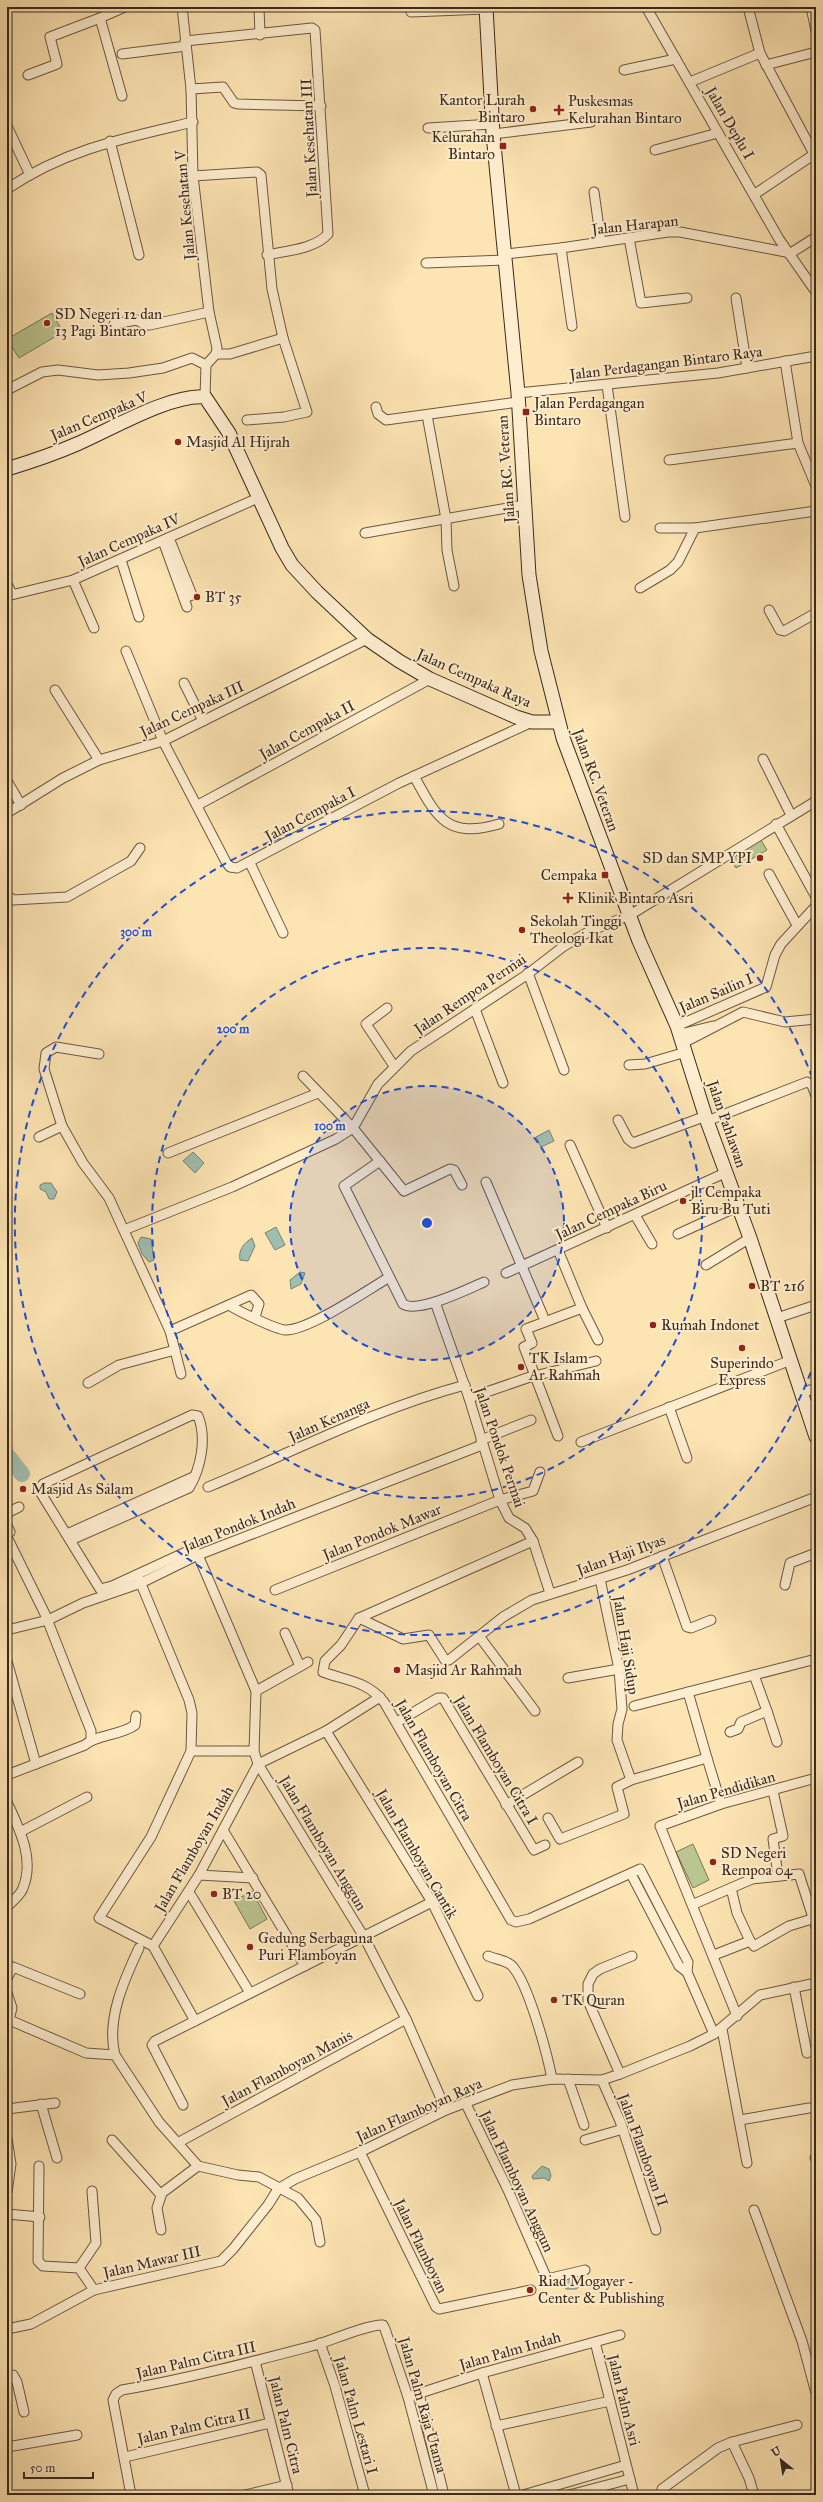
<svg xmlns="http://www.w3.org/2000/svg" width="823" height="2502" font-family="'IM FELL Great Primer',serif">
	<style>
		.green { fill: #bac590; stroke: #7a7756 }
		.water { fill: #9fbeb0; stroke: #778275 }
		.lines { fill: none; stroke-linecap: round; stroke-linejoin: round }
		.river { stroke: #9fbeb0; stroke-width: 16 }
		.street-casing { stroke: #6b5842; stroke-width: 11 }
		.secondary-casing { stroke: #3a291c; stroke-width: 15 }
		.street { stroke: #feedce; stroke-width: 9 }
		.secondary { stroke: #feedce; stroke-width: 13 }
		.ring { fill: none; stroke: #1d4ed8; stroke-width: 2; stroke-dasharray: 7 5 }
		.poi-dot { fill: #8f2418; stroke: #feedce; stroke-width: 1.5 }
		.labels { text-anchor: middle; stroke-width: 4; stroke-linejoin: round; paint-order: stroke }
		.poi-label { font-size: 15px; fill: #3a291c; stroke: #feedce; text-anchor: start }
		.street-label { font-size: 15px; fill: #3a291c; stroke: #feedce }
		.centre { fill: #1d4ed8; stroke: #feedce; stroke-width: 2 }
		.ring-label { font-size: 12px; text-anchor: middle; font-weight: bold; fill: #1d4ed8; stroke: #feedce; stroke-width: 4; stroke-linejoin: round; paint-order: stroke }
	</style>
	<rect width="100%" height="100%" fill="#fde4b3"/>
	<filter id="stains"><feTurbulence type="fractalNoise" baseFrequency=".005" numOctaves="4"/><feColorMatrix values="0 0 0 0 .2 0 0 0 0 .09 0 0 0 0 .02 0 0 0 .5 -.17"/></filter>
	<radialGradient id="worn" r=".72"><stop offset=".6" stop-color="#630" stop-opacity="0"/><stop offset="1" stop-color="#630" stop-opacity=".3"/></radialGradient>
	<!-- green -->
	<g class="green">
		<path d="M52,313L63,332L19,358L7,339Z"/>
		<path d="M761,840L767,850L736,868L730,858Z"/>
		<path d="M693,1844L709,1880L693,1888L676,1852Z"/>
		<path d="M252,1891L267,1919L250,1929L234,1901Z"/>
	</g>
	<!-- water -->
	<g class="water">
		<path d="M549,1130L554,1141L541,1147L536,1137Z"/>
		<path d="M193,1152L204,1163L195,1173L183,1161Z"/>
		<path d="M44,1183H51L57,1192L54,1199H49L46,1192L40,1189V1185Z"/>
		<path d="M276,1227L285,1245L275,1250L265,1233Z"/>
		<path d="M141,1237L151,1239L154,1260L149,1262L142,1254L138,1243Z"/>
		<path d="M252,1238L255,1246L248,1261L240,1260C238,1250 244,1243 252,1238Z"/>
		<path d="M300,1272L305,1273L301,1284L291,1289L290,1280Z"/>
		<path d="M542,2166L549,2169L551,2176L549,2181L544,2178L533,2179L532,2176Z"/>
		<path d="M580,2276L582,2285L576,2289H566L563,2280Z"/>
	</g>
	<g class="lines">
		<!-- river -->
		<path class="river" d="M7,1455L22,1474"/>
		<!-- street casing -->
		<g class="street-casing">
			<g id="street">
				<path d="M182,7L191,89L193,176L209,312L217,348L216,354L206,365L205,397"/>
				<path d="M259,7L260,35"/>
				<path d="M646,7L779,239L816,292"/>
				<path d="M748,7L760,53L814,154"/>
				<path d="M811,7L816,31"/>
				<path d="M411,12L486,9"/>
				<path d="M185,41L312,28L315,30L328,234C315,249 285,251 267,255"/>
				<path d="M122,54L186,46"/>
				<path d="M766,65L816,52"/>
				<path d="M624,70L676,59"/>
				<path d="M28,75L57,64L50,37L100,18"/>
				<path d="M690,82L760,53"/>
				<path d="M191,89L223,87L234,103L238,104L321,106"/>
				<path d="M122,96L100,18L125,7"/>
				<path d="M7,126L30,175"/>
				<path d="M428,128L492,124"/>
				<path d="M493,134L591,122"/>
				<path d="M110,141L139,255"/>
				<path d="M655,150L718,133"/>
				<path d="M193,176L257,172L261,175L272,289L283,338L307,412L284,417L247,420"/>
				<path d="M7,189C66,149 125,138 193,122"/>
				<path d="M594,192L601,242"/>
				<path d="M755,194L816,153"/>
				<path d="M629,238L641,303L687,298"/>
				<path d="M561,248L572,326"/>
				<path d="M505,254L561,248L668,232H680L791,253L816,237"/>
				<path d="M426,263L505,260"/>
				<path d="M736,298L747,368"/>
				<path d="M114,324L137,320L145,325H150L209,312"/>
				<path d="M216,354H230L283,338"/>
				<path d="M785,361L798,443L816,486"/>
				<path d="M607,385L625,517"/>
				<path d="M7,390L42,372L58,370L98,375L129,373L163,368L192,358L206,365"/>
				<path d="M518,393L718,373L816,356"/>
				<path d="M376,407L378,414L386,420L518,402"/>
				<path d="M427,415L446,519L447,550L454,586"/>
				<path d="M669,460L798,443"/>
				<path d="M660,528H695L816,511"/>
				<path d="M365,533L524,505"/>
				<path d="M169,538L192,595L184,598"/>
				<path d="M163,541L187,607"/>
				<path d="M121,560L139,617"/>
				<path d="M73,580L94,628"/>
				<path d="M7,584L12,594"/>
				<path d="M640,588L670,570L678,562L695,528"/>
				<path d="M7,596L73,580L258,498"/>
				<path d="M769,610L780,630L784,631L816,613"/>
				<path d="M126,651L163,741L226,862L230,867L237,868L399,783L532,722"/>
				<path d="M184,683L203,721"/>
				<path d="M55,690L99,760"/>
				<path d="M763,759L791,815"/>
				<path d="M414,776C437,818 447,839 499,824"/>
				<path d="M7,781L21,805"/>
				<path d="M198,805L430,679"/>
				<path d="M7,813L63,778L99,760L163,741L367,639"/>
				<path d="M776,824L816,897"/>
				<path d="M250,863L283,933"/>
				<path d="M769,874L797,925"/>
				<path d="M7,895L13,900L67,897L131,861L140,848"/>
				<path d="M528,973L564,1070"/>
				<path d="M387,1008L366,1024L394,1066"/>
				<path d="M475,1009L503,1083"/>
				<path d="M677,1026L766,987L775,955L781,944L816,906"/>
				<path d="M680,1034L713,1026"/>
				<path d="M683,1043L743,1012L785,1022L816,1019"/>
				<path d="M629,1065L645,1064L686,1052"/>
				<path d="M303,1076L353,1128L404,1191L450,1169L454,1170L462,1185"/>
				<path d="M618,1120L628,1139L633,1143L706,1116"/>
				<path d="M707,1121L807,1082L812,1085L816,1096"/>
				<path d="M62,1126L44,1069L46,1053L56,1047L99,1054"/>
				<path d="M39,1137L62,1126L83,1163L109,1198L170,1331L251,1295L259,1304L255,1317"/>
				<path d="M570,1145L607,1228"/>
				<path d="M168,1153L318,1093"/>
				<path d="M380,1161L344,1186L403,1304C418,1314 468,1289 484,1282"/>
				<path d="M486,1182L543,1316"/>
				<path d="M635,1215L652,1244"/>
				<path d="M124,1230L232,1187L336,1139L353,1128L378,1084L411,1051L525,976L564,946L590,931L630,915L816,801"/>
				<path d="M678,1234L739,1206"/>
				<path d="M706,1265L750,1238"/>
				<path d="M506,1273L727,1172"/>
				<path d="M435,1302L469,1398L500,1500L509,1518L525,1528L533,1541L550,1593"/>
				<path d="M229,1305C238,1311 275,1329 285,1330C308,1331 366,1291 388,1278"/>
				<path d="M582,1308L598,1340"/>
				<path d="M777,1318L816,1305"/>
				<path d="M170,1331L181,1374"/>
				<path d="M88,1383L119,1365L175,1350"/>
				<path d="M802,1393L816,1388"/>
				<path d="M469,1398L530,1377L596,1361"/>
				<path d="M669,1407L687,1458"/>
				<path d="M558,1436L524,1347L532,1343L526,1329L582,1308L558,1250"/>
				<path d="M481,1440L531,1420"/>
				<path d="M581,1442L791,1360"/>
				<path d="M208,1487C293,1452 375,1409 465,1385"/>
				<path d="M7,1513L19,1507"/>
				<path d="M7,1525L10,1532L7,1534"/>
				<path d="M67,1534L193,1477"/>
				<path d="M7,1537L45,1614L91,1731V1739"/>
				<path d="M71,1540L189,1488C201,1468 207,1438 198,1416L192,1415L43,1484L39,1490L100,1589L112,1586L188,1551H195L198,1555L256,1691L254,1751L258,1764L364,1937L406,2019L446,2110"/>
				<path d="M533,1541L359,1618L341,1645L325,1661L323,1672C347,1681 367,1681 384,1702L511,1920L516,1922L529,1919L640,1869L688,1962L687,1972L714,2034"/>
				<path d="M662,1556L687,1627L691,1628L711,1620"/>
				<path d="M139,1579L189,1700L192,1713L191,1751L151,1837L99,1918L153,1946"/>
				<path d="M600,1579L619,1669L622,1709L618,1724L617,1740L631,1780L707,1758L688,1692"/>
				<path d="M785,1585L790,1563L816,1553"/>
				<path d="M275,1590L500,1500L533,1491L540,1472"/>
				<path d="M359,1618L403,1639L429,1635L445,1660H449L503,1617L532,1600L627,1570L816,1497"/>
				<path d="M7,1630L48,1620L83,1603L141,1583L198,1555L482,1445"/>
				<path d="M285,1633L300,1666"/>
				<path d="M479,1636L535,1711"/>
				<path d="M7,1661L36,1764"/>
				<path d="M568,1678L619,1669"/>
				<path d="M256,1691L308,1662"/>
				<path d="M634,1706L816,1659"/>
				<path d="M767,1711L777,1742"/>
				<path d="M397,1722L438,1698H443L534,1850L545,1845"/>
				<path d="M326,1731L432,1902L478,1996"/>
				<path d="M730,1732L738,1729L741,1722L767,1711L754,1675"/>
				<path d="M191,1751H254"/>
				<path d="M707,1758L721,1804"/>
				<path d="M258,1764L326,1731L380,1697"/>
				<path d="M7,1775L85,1745C97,1734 120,1736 135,1725L136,1716"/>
				<path d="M773,1791L783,1836L773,1839L778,1876"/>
				<path d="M7,1802C19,1828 35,1859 23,1888C21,1895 12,1901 7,1907"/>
				<path d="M506,1805L578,1762"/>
				<path d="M548,1818L560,1839L624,1814L617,1787L631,1780"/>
				<path d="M223,1830L305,1966"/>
				<path d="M20,1832L87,1797"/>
				<path d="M631,1874L679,1966L687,1972"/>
				<path d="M199,1875L253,1878"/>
				<path d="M731,1888L737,1913L750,1941"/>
				<path d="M189,1892L250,1993"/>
				<path d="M694,1904L752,1879L799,1874L816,1927"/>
				<path d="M153,1946L199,1875L258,1764"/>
				<path d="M153,1946L195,2021"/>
				<path d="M714,1955L750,1941L754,1946L789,1926L812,1919"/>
				<path d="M488,1956C495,1959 509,1961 513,1967C529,1986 547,2053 552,2079"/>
				<path d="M7,1978L13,1967L80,1994"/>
				<path d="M794,1987L807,2053"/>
				<path d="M7,1993L12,2008L9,2020"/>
				<path d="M737,2016L660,1826L721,1804L816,1778"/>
				<path d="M7,2019L86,2053L115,2055L159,2122L198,2166L238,2175L259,2177L298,2198L316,2220L320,2242"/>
				<path d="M722,2029L747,2163"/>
				<path d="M115,2055C106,2020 124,1980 139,1948"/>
				<path d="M620,2074L588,2001V1984L593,1974L600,1969L632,1956"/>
				<path d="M568,2079L584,2125"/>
				<path d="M602,2080L620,2121L656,2230"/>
				<path d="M465,2102L508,2190L547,2279L585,2270"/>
				<path d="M41,2104L57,2158"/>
				<path d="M183,2105L152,2045L155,2041L432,1902"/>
				<path d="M7,2109L55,2103"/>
				<path d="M740,2120L809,2108"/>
				<path d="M7,2138L11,2164L7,2192"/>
				<path d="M112,2140L161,2195"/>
				<path d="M585,2140L623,2129"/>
				<path d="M181,2141L406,2019"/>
				<path d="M360,2152L436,2307L439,2309L531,2290"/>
				<path d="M815,2158H816"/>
				<path d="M39,2166L38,2261L43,2266L79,2268L94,2290"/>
				<path d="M754,2210L802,2341L816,2393"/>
				<path d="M7,2214L40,2217"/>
				<path d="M161,2230L157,2208L162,2193L198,2166"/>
				<path d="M79,2268L96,2243L92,2191"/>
				<path d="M7,2329L31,2324L94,2290L221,2261L233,2249L268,2205L278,2189L295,2179L360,2152L446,2110L512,2085L552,2079L602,2080L620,2074L690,2046L714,2034L760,1995L816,1983"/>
				<path d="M595,2342L634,2495"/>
				<path d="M320,2343L335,2386L365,2495"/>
				<path d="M255,2361L289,2495"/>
				<path d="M482,2373L516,2495"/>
				<path d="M7,2375H13L17,2382L24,2412"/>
				<path d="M419,2394L444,2495"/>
				<path d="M408,2397L482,2373L620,2335"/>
				<path d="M496,2426L610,2401"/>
				<path d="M732,2442L749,2478L754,2495"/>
				<path d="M7,2447L77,2435"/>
				<path d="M125,2457L270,2423"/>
				<path d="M662,2489L718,2448L732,2442L797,2425"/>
				<path d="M131,2495L113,2400L116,2394L122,2390C187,2379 251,2362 316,2345C332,2340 369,2324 383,2325L385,2329L408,2397L434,2495"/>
				<path d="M245,2495L287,2485"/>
				<path d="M523,2495L626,2465"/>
				<path d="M569,2495L630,2479"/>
			</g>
		</g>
		<!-- secondary casing -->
		<g class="secondary-casing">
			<g id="secondary">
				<path d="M486,7L493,134L518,393L529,575L541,651L563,738L639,941L677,1026L707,1121L750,1238L816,1437"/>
				<path d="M7,469C30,462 54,454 77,444C110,430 170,394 205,397L229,433L282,548L292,565L317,592L367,639L399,661L430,679L516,717L532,722H558"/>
			</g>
		</g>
		<!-- street -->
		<use href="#street" class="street"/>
		<!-- secondary -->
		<use href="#secondary" class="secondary"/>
	</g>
	<!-- distance rings -->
	<circle cx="427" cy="1223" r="137" fill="#1d4ed8" fill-opacity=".12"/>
	<g class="ring">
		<circle cx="427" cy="1223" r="137"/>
		<circle cx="427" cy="1223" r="275"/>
		<path d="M815 1361A412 412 0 1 1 815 1085"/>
	</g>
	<!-- markers -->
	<g class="poi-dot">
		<circle cx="533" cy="109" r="4"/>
		<path d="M557 104h4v4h4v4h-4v4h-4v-4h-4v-4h4z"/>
		<rect x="499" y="142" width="8" height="8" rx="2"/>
		<circle cx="47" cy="323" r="4"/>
		<rect x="522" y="408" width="8" height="8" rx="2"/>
		<circle cx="178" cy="442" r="4"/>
		<circle cx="197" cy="597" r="4"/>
		<circle cx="760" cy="858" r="4"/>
		<rect x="601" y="871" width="8" height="8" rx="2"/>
		<path d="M566 892h4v4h4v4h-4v4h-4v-4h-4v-4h4z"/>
		<circle cx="522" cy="930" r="4"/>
		<circle cx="683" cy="1201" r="4"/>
		<circle cx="752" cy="1286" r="4"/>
		<circle cx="653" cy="1325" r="4"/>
		<circle cx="742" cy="1348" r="4"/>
		<circle cx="521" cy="1367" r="4"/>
		<circle cx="23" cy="1489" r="4"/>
		<circle cx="397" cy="1670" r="4"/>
		<circle cx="713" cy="1862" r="4"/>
		<circle cx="214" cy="1894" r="4"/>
		<circle cx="250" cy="1947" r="4"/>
		<circle cx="554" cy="2000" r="4"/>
		<circle cx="530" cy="2290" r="4"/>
	</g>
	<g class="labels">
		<!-- poi labels -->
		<g class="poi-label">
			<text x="525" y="105" text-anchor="end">Kantor Lurah<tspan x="525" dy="17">Bintaro</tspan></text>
			<text x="568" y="106">Puskesmas<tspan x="568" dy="17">Kelurahan Bintaro</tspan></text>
			<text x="495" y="142" text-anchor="end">Kelurahan<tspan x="495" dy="17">Bintaro</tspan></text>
			<text x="55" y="319">SD Negeri 12 dan<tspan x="55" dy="17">13 Pagi Bintaro</tspan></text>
			<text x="534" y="408">Jalan Perdagangan<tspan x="534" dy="17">Bintaro</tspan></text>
			<text x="186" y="447">Masjid Al Hijrah</text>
			<text x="205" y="602">BT 35</text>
			<text x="752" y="863" text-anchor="end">SD dan SMP YPI</text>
			<text x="597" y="880" text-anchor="end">Cempaka</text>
			<text x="577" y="903">Klinik Bintaro Asri</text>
			<text x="530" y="926">Sekolah Tinggi<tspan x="530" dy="17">Theologi Ikat</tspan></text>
			<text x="691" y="1197">jl. Cempaka<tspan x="691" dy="17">Biru Bu Tuti</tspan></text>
			<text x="760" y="1291">BT 216</text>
			<text x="661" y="1330">Rumah Indonet</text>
			<text x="529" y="1363">TK Islam<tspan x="529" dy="17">Ar Rahmah</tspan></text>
			<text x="742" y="1368" text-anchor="middle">Superindo<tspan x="742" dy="17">Express</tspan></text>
			<text x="31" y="1494">Masjid As Salam</text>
			<text x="405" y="1675">Masjid Ar Rahmah</text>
			<text x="721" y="1858">SD Negeri<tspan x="721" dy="17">Rempoa 04</tspan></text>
			<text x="222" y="1899">BT 20</text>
			<text x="258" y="1943">Gedung Serbaguna<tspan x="258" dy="17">Puri Flamboyan</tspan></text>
			<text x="562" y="2005">TK Quran</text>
			<text x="538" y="2286">Riad Mogayer -<tspan x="538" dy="17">Center &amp; Publishing</tspan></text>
		</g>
		<!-- street labels -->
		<g class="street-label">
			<text transform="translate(730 123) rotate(60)" y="5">Jalan Deplu I</text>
			<text transform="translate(309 138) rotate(-93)" y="5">Jalan Kesehatan III</text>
			<text transform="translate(185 205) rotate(-95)" y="5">Jalan Kesehatan V</text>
			<text transform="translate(635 225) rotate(-6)" y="5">Jalan Harapan</text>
			<text transform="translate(666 363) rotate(-7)" y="5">Jalan Perdagangan Bintaro Raya</text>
			<text transform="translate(99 416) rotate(-23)" y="5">Jalan Cempaka V</text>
			<text transform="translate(506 469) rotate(-94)" y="5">Jalan RC. Veteran</text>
			<text transform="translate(129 540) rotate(-24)" y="5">Jalan Cempaka IV</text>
			<text transform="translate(474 678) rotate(24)" y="5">Jalan Cempaka Raya</text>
			<text transform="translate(192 709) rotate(-25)" y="5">Jalan Cempaka III</text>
			<text transform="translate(307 730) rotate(-29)" y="5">Jalan Cempaka II</text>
			<text transform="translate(596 780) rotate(70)" y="5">Jalan RC. Veteran</text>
			<text transform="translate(310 814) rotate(-28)" y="5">Jalan Cempaka I</text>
			<text transform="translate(716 993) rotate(-23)" y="5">Jalan Sailin I</text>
			<text transform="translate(470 994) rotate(-34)" y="5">Jalan Rempoa Permai</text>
			<text transform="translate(727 1124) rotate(71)" y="5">Jalan Pahlawan</text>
			<text transform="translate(611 1210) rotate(-25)" y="5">Jalan Cempaka Biru</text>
			<text transform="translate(329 1420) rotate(-24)" y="5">Jalan Kenanga</text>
			<text transform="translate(500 1447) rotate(71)" y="5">Jalan Pondok Permai</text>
			<text transform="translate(239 1525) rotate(-22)" y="5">Jalan Pondok Indah</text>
			<text transform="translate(382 1532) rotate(-22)" y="5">Jalan Pondok Mawar</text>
			<text transform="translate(621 1555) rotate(-20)" y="5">Jalan Haji Ilyas</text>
			<text transform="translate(626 1645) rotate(81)" y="5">Jalan Haji Sidup</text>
			<text transform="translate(434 1760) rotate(60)" y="5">Jalan Flamboyan Citra</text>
			<text transform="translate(496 1760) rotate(59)" y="5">Jalan Flamboyan Citra I</text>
			<text transform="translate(726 1790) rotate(-16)" y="5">Jalan Pendidikan</text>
			<text transform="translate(323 1843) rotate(59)" y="5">Jalan Flamboyan Anggun</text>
			<text transform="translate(194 1849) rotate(-60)" y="5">Jalan Flamboyan Indah</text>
			<text transform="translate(417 1854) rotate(60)" y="5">Jalan Flamboyan Cantik</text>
			<text transform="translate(287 2068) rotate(-28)" y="5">Jalan Flamboyan Manis</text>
			<text transform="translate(419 2110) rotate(-24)" y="5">Jalan Flamboyan Raya</text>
			<text transform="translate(643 2150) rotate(70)" y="5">Jalan Flamboyan II</text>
			<text transform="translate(517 2181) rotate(65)" y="5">Jalan Flamboyan Anggun</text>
			<text transform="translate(421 2246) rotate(64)" y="5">Jalan Flamboyan</text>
			<text transform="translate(152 2262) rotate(-13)" y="5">Jalan Mawar III</text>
			<text transform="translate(510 2351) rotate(-16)" y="5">Jalan Palm Indah</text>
			<text transform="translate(196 2360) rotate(-13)" y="5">Jalan Palm Citra III</text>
			<text transform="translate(624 2400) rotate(76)" y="5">Jalan Palm Asri</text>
			<text transform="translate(423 2405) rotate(74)" y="5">Jalan Palm Raja Utama</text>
			<text transform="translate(356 2415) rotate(74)" y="5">Jalan Palm Lestari I</text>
			<text transform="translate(286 2425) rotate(76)" y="5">Jalan Palm Citra</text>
			<text transform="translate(194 2426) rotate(-13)" y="5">Jalan Palm Citra II</text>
		</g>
	</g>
	<circle cx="427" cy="1223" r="6" class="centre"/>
	<g class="ring-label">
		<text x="136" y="936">300 m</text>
		<text x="233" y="1033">200 m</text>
		<text x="330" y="1130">100 m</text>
	</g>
	<!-- margin -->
	<rect width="823" height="2502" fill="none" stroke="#fde4b3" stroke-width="24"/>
	<rect x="8" y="8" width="807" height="2486" fill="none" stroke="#3a291c" stroke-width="2"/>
	<rect x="12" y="12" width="799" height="2478" fill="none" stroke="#3a291c"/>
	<!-- north arrow -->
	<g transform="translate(781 2460) rotate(330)" stroke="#feedce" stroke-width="3" paint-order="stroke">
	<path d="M0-3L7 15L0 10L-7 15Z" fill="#3a291c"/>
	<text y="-6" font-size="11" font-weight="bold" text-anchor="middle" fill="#3a291c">U</text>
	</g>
	<!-- scale -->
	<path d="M24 2472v6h69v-6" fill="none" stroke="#3a291c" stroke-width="2"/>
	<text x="30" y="2472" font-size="12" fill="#3a291c" stroke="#feedce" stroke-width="3" paint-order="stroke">50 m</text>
	<rect width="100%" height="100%" filter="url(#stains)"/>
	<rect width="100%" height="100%" fill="url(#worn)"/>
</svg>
